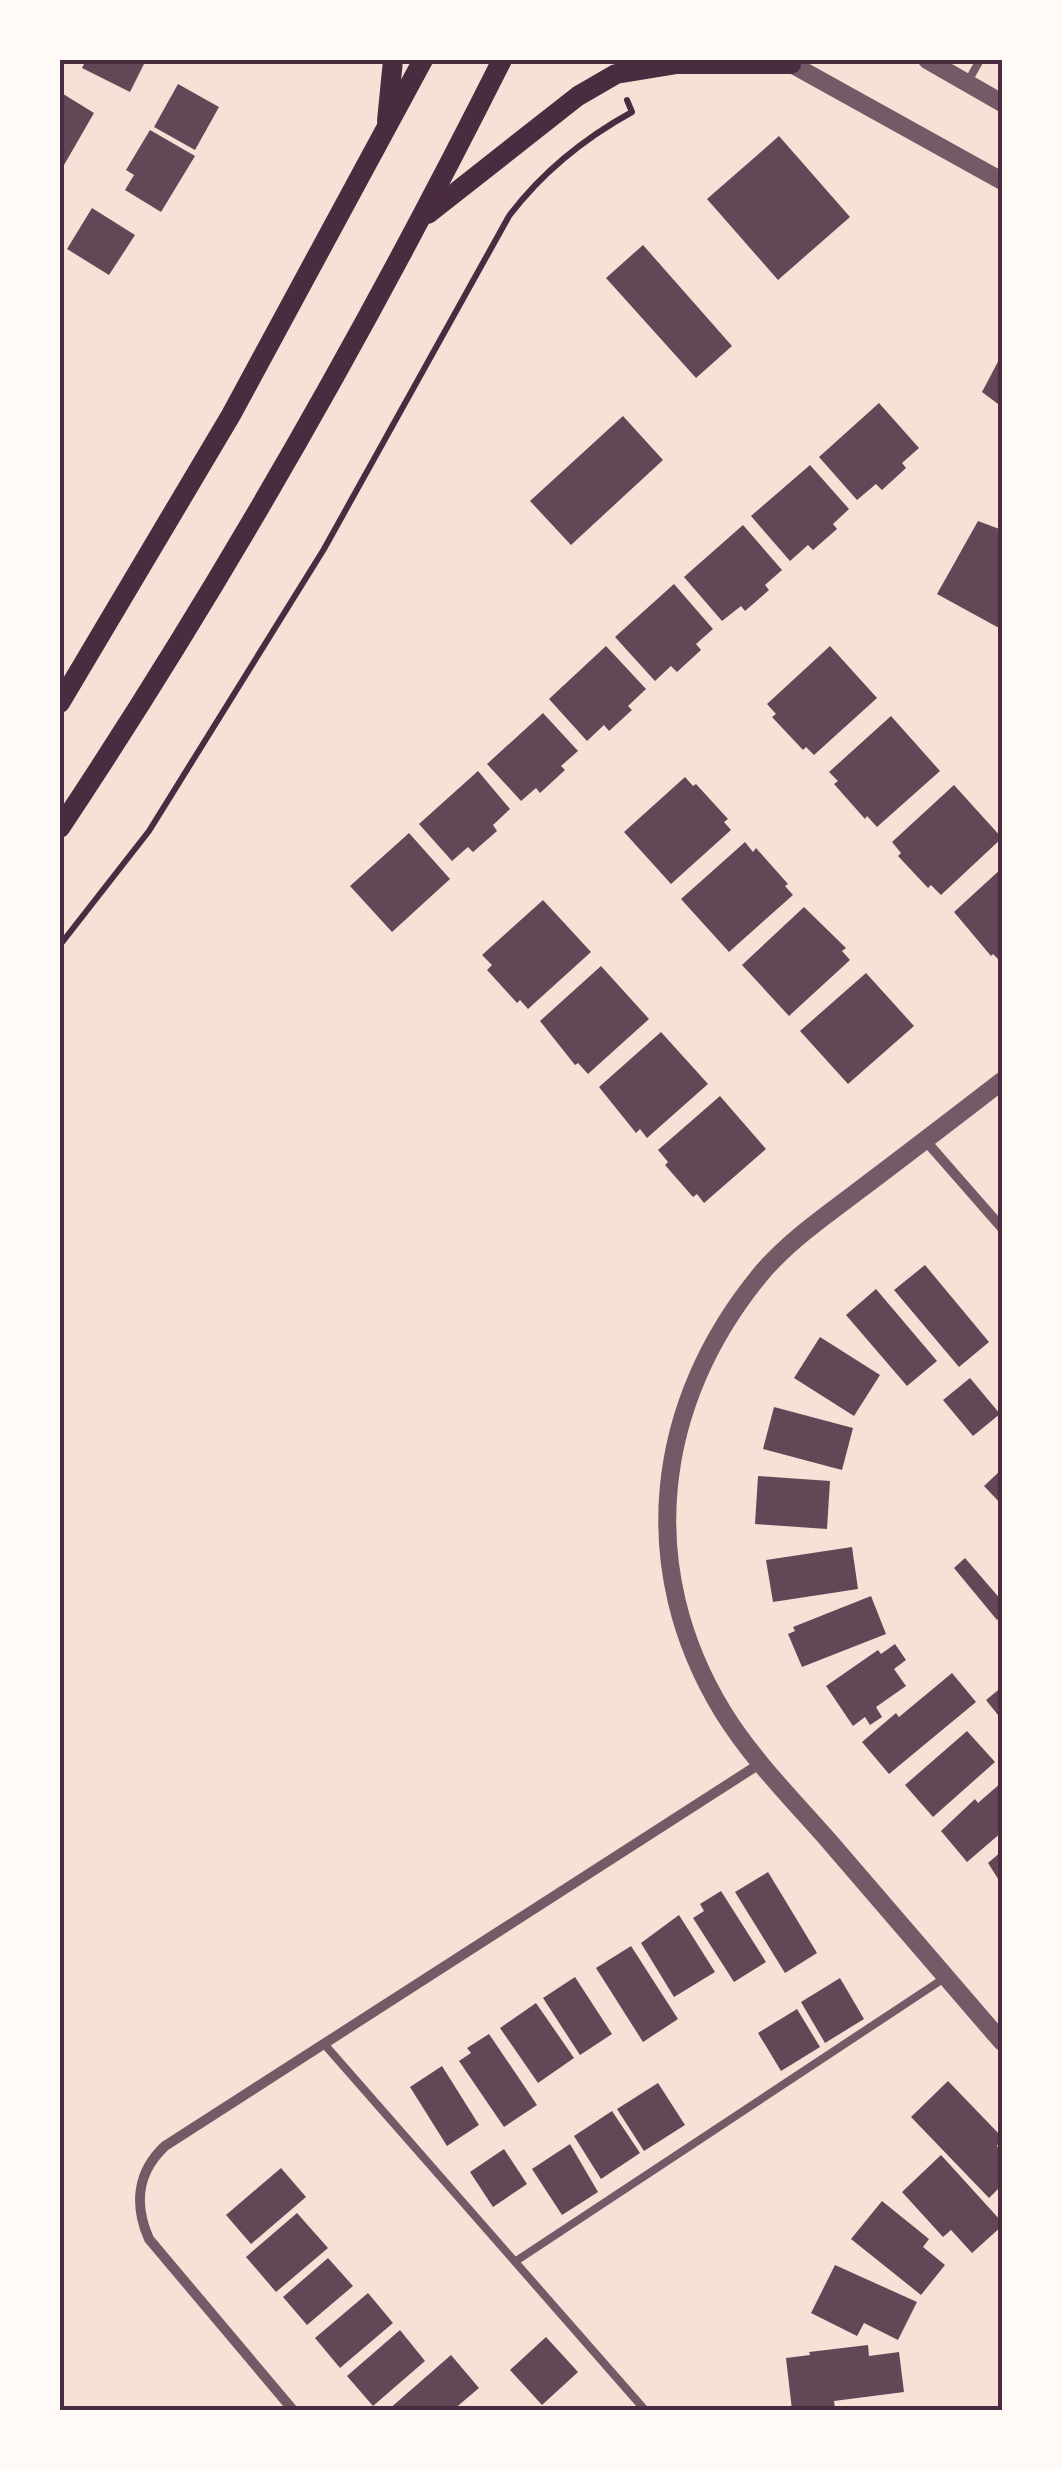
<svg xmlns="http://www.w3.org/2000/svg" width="1062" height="2470" font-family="'Titillium Web',sans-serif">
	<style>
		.building { fill: #644757 }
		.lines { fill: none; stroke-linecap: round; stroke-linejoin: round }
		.path { stroke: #4a2c40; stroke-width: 6 }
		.service { stroke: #755966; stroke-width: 8 }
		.minor { stroke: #755966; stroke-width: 10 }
		.tertiary { stroke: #755966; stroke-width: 18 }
		.secondary { stroke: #4a2c40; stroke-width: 20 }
		.neatline { fill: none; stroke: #4a2c40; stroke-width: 4 }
	</style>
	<rect width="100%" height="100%" fill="#f7e1d7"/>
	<!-- building -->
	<g class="building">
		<path d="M86,60H146L130,92L82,68Z"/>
		<path d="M178,84L219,107L195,150L154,127Z"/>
		<path d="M60,92L94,113L60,172Z"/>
		<path d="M150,130L195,156L161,212L125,190L134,175L126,170Z"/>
		<path d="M779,136L850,217L778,280L707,199Z"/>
		<path d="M92,208L135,235L109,275L67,249Z"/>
		<path d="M643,245L732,346L696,378L606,278Z"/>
		<path d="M1002,354V407L982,392Z"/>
		<path d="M879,403L919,448L902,463L906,468L882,490L876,484L857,500L819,457Z"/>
		<path d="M623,416L663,460L571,545L530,501Z"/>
		<path d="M810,465L849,509L833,524L837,529L813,550L808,545L790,561L751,516Z"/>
		<path d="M978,521L1002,530V623L999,628L937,594Z"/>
		<path d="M743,525L782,570L765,585L769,590L745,611L741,606L722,621L684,577Z"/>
		<path d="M674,584L713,629L696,644L701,650L677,672L671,666L655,681L615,637Z"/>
		<path d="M606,646L646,689L628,706L632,710L609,731L604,725L587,741L549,699Z"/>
		<path d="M830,646L877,698L814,755L806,747L803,750L772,717L776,714L767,704Z"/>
		<path d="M543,713L578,751L561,766L565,770L540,793L536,788L521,801L487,764Z"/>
		<path d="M891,716L940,771L877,827L867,816L865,819L834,784L838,781L829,772Z"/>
		<path d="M478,771L510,809L493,825L497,831L473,852L468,847L452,861L419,824Z"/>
		<path d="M685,777L693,786L696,784L728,819L724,822L731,830L671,884L624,832Z"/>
		<path d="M954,785L1002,838L941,895L931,885L928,888L898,856L901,853L892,842Z"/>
		<path d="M409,833L450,879L392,932L350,886Z"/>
		<path d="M745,842L753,852L756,848L788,884L785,886L793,895L729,952L681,899Z"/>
		<path d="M1002,868V963L993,954L991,956L954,912Z"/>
		<path d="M543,900L591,952L528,1009L520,1000L517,1003L487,970L492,965L482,955Z"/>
		<path d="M804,907L846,948L842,951L850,960L789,1016L742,965Z"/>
		<path d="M601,966L649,1019L588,1074L578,1063L575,1065L540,1021Z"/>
		<path d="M866,973L914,1026L848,1084L800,1031Z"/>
		<path d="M661,1032L708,1084L647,1138L640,1129L636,1133L599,1087Z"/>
		<path d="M720,1096L766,1149L704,1203L697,1194L693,1197L665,1165L668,1162L658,1150Z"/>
		<path d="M925,1265L989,1342L959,1367L894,1290Z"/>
		<path d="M876,1289L937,1361L907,1386L846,1315Z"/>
		<path d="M820,1337L880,1375L854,1416L794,1378Z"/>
		<path d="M970,1378L1000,1414L973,1436L943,1400Z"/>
		<path d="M774,1407L853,1428L842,1470L763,1449Z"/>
		<path d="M1002,1469V1505L984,1486Z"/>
		<path d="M758,1476L830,1481L827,1529L755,1524Z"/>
		<path d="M852,1547L858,1589L773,1602L766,1560Z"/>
		<path d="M965,1558L1002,1601V1616L997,1620L954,1568Z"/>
		<path d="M871,1596L886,1634L802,1667L788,1634L795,1631L793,1627Z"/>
		<path d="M895,1644L906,1660L894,1669L906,1686L876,1707L882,1717L870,1725L865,1717L853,1726L826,1686L878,1650L881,1654Z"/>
		<path d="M952,1673L976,1702L889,1774L862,1742L896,1713L899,1717Z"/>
		<path d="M1002,1687V1720L986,1700Z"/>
		<path d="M967,1731L995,1762L933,1817L905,1785Z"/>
		<path d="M1002,1782V1832L967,1862L941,1831L975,1799L978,1803Z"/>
		<path d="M1002,1851V1885L988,1863Z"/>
		<path d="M768,1872L817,1953L785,1973L735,1892Z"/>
		<path d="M721,1891L766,1962L734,1982L693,1918L704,1911L700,1904Z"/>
		<path d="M679,1915L715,1972L674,1997L641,1943Z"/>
		<path d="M631,1946L678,2019L643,2042L596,1968Z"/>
		<path d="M575,1977L612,2034L580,2055L543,1998Z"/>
		<path d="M840,1978L864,2019L825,2043L801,2002Z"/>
		<path d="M536,2003L574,2058L538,2083L500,2028Z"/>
		<path d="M797,2009L820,2047L781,2071L758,2033Z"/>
		<path d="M489,2034L537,2105L504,2127L459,2061L471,2053L467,2048Z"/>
		<path d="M442,2066L479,2125L447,2146L410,2087Z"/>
		<path d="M948,2081L1002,2137L997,2146L1002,2151V2185L989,2198L911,2117Z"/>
		<path d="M658,2083L685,2125L644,2151L617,2109Z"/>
		<path d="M612,2111L640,2153L601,2179L574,2136Z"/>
		<path d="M570,2144L598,2192L562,2215L532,2169Z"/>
		<path d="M504,2149L527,2184L493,2207L470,2172Z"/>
		<path d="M941,2155L1002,2222V2226L972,2253L951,2230L943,2237L902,2192Z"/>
		<path d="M281,2168L306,2197L251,2244L226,2215Z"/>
		<path d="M882,2201L929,2239L923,2247L945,2265L921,2295L851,2239Z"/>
		<path d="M297,2213L328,2248L276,2292L246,2257Z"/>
		<path d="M328,2258L353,2286L307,2325L283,2297Z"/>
		<path d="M835,2265L917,2302L898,2340L864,2323L857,2336L811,2313Z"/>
		<path d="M368,2293L393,2323L340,2368L315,2338Z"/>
		<path d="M400,2330L425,2361L373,2406L347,2376Z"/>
		<path d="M546,2337L578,2372L542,2405L510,2370Z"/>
		<path d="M868,2345L869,2356L899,2352L904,2392L834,2401L835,2408L792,2410L786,2358L810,2355L809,2352Z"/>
		<path d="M451,2355L479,2388L453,2410H388Z"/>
	</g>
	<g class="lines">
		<!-- path -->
		<path class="path" d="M60,945L149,831L324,549L509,216C543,171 583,139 632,112L627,100"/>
		<!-- service -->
		<g class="service">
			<path d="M967,83L980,60"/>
			<path d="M325,2045L645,2410"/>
			<path d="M516,2261L946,1977"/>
		</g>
		<!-- minor -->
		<g class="minor">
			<path d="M925,1140L1002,1228"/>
			<path d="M293,2410L149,2239C134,2205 137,2172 165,2146L761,1763"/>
		</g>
		<!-- tertiary -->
		<g class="tertiary">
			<path d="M784,60L1002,181"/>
			<path d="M927,60L1002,103"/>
			<path d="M1002,1081C954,1118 906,1155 858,1191C824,1217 787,1242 760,1275C654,1404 635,1568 723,1712C752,1759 793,1800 829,1841C886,1908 944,1975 1002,2042"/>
		</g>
		<!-- secondary -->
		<g class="secondary">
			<path d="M387,121L393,60"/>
			<path d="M428,214L578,96L616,74L677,64H791"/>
			<path d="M60,703L231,415L423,60"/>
			<path d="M60,828C224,581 369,325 502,60"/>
		</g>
	</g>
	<!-- border -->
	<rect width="1062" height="2470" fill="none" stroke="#fffaf5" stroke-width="125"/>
	<rect x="62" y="62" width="938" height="2346" class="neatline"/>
</svg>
